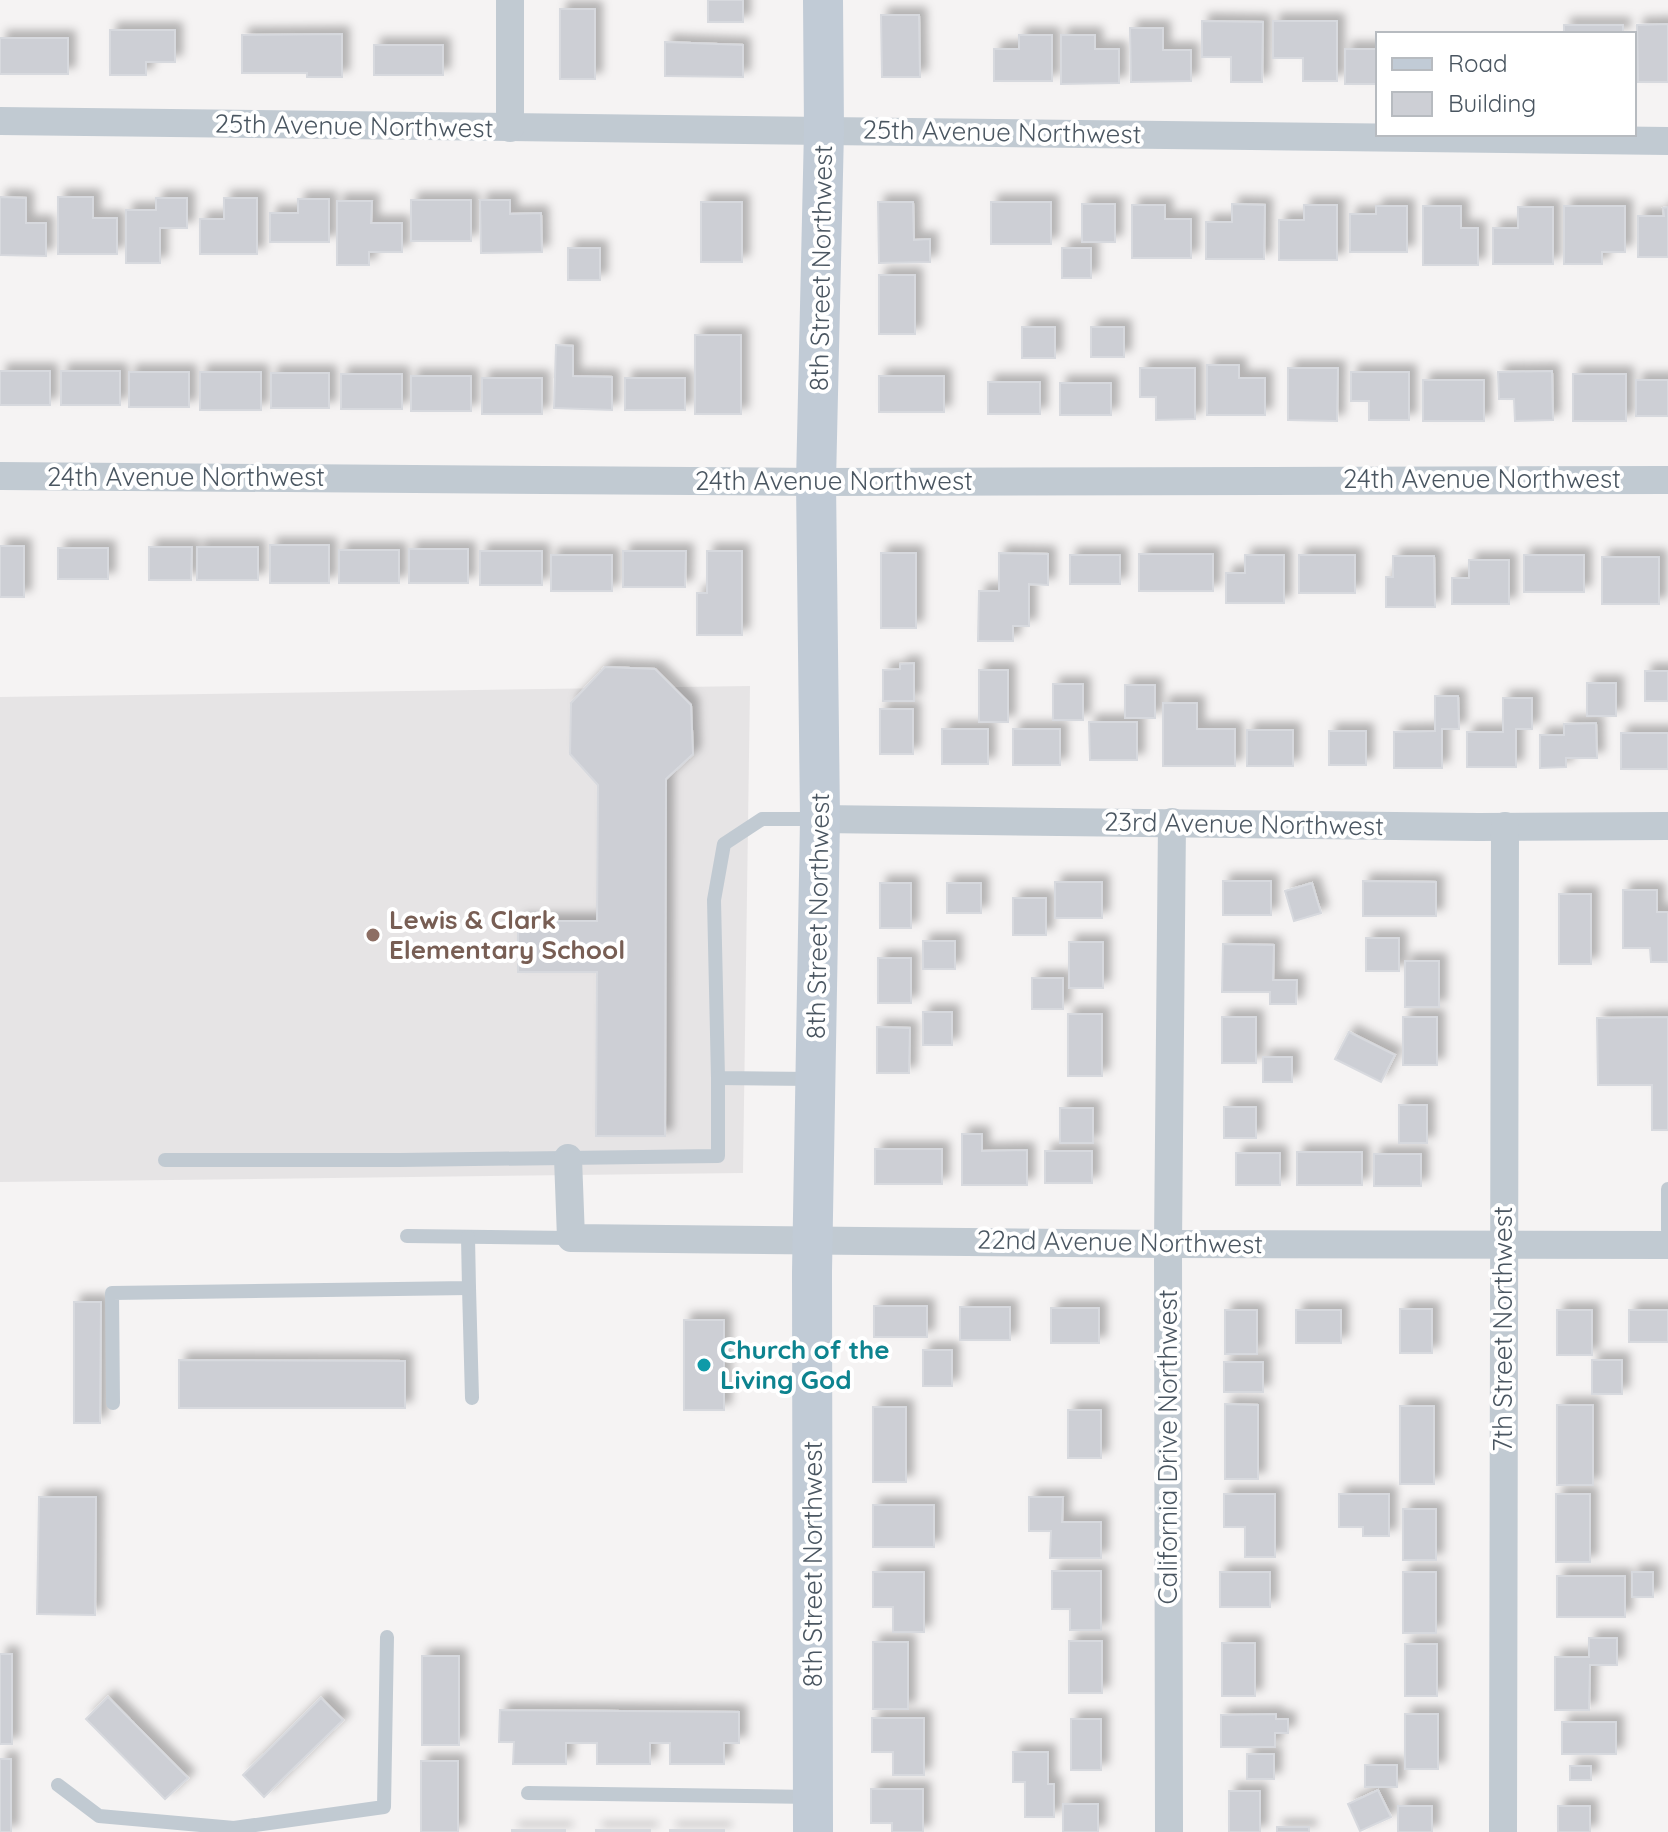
<svg xmlns="http://www.w3.org/2000/svg" width="1668" height="1832" font-family="Quicksand,sans-serif">
	<style>
		.education { fill: #e6e4e5 }
		.building { fill: #cdcfd5; stroke: #d7d9de; stroke-width: 2; filter: url(#shadow) }
		.lines { fill: none; stroke-linecap: round; stroke-linejoin: round }
		.lane { stroke: #c1cad2; stroke-width: 14 }
		.street { stroke: #c1cad2; stroke-width: 28 }
		.secondary { stroke: #c1cbd6; stroke-width: 40 }
		.education-dot { fill: #8d6e63; stroke: #fff; stroke-width: 3 }
		.culture-dot { fill: #0f9aa8; stroke: #fff; stroke-width: 3 }
		.labels { text-anchor: middle; stroke-width: 8; stroke-linejoin: round; paint-order: stroke }
		.street-label { font-size: 26px; fill: #4a5661; stroke: #fff }
		.education-label { font-size: 26px; font-weight: bold; fill: #785e54; stroke: #fff; text-anchor: start }
		.culture-label { font-size: 26px; font-weight: bold; fill: #0d838f; stroke: #fff; text-anchor: start }
	</style>
	<defs>
		<filter id="shadow"><feDropShadow dx="7" dy="-7" stdDeviation="4" flood-color="#0004"/></filter>
	</defs>
	<rect width="100%" height="100%" fill="#f5f3f3"/>
	<!-- education -->
	<path class="education" d="M750,686L743,1173L0,1182V697Z"/>
	<!-- building -->
	<g class="building">
		<rect x="708" y="0" width="35" height="22"/>
		<rect x="560" y="9" width="35" height="70"/>
		<path d="M881,15H919L920,77H882Z"/>
		<path d="M1202,21L1263,22L1262,82H1231V57H1202Z"/>
		<path d="M1273,21H1337V81H1303V58H1273Z"/>
		<path d="M1668,24V82H1638L1637,25Z"/>
		<rect x="1564" y="25" width="59" height="9"/>
		<path d="M1130,28H1163V50H1191V81L1131,82Z"/>
		<path d="M110,30H175V62H146V75H110Z"/>
		<path d="M342,34V77H307V73H242V35Z"/>
		<path d="M1019,35H1052V81H994V49H1019Z"/>
		<path d="M1061,35H1095V49H1119V83L1061,84Z"/>
		<rect x="0" y="38" width="68" height="36"/>
		<path d="M665,42L743,45V77L665,76Z"/>
		<rect x="374" y="45" width="69" height="30"/>
		<rect x="1345" y="49" width="33" height="35"/>
		<path d="M0,197L26,198V223H46V256L0,255Z"/>
		<path d="M58,197H93V218H117V254H58Z"/>
		<path d="M156,198H187V228H160V263H126V210H156Z"/>
		<path d="M224,198H257V254H200V219H224Z"/>
		<path d="M298,199H329V242H270V213H298Z"/>
		<rect x="411" y="200" width="60" height="41"/>
		<path d="M480,200H510V214L541,213L542,252L481,253Z"/>
		<path d="M337,201H372L371,223H402V252H369V265H337Z"/>
		<rect x="701" y="202" width="41" height="60"/>
		<path d="M878,202H913L914,240L930,239V262L879,263Z"/>
		<rect x="991" y="202" width="60" height="42"/>
		<rect x="1082" y="204" width="33" height="38"/>
		<path d="M1232,204L1265,205L1264,259H1206V222H1232Z"/>
		<path d="M1132,205H1165V219H1191V258H1132Z"/>
		<path d="M1304,205H1337V260H1279V220H1304Z"/>
		<path d="M1376,206H1407V252H1350V214H1376Z"/>
		<path d="M1423,206H1461V228H1478V265H1423Z"/>
		<path d="M1564,206H1625V252H1602V264H1564Z"/>
		<path d="M1518,207H1553V264H1493V228H1518Z"/>
		<path d="M1668,207V257H1638V216H1664L1663,208Z"/>
		<rect x="568" y="248" width="32" height="32"/>
		<rect x="1062" y="248" width="29" height="30"/>
		<rect x="879" y="275" width="36" height="59"/>
		<rect x="1022" y="327" width="33" height="31"/>
		<rect x="1091" y="327" width="33" height="30"/>
		<rect x="695" y="335" width="46" height="79"/>
		<path d="M556,345L573,346V376L612,377V410L554,408Z"/>
		<path d="M1207,365H1239V378H1265V415H1207Z"/>
		<path d="M1140,368H1195V419L1156,420V397H1140Z"/>
		<path d="M1288,368H1338L1337,421L1288,420Z"/>
		<rect x="0" y="371" width="50" height="34"/>
		<rect x="61" y="371" width="59" height="34"/>
		<path d="M1552,371L1553,420L1515,421L1514,399H1499L1498,372Z"/>
		<rect x="129" y="372" width="60" height="35"/>
		<rect x="200" y="372" width="61" height="38"/>
		<path d="M1351,372H1409V420H1369V401H1351Z"/>
		<rect x="271" y="373" width="58" height="35"/>
		<rect x="341" y="374" width="61" height="35"/>
		<rect x="1573" y="374" width="53" height="47"/>
		<rect x="411" y="376" width="60" height="35"/>
		<rect x="879" y="376" width="65" height="36"/>
		<rect x="482" y="378" width="60" height="36"/>
		<rect x="625" y="378" width="60" height="32"/>
		<rect x="1423" y="380" width="61" height="41"/>
		<rect x="1636" y="380" width="32" height="36"/>
		<rect x="988" y="382" width="52" height="32"/>
		<rect x="1060" y="383" width="51" height="32"/>
		<rect x="270" y="545" width="59" height="38"/>
		<rect x="0" y="546" width="24" height="51"/>
		<path d="M149,547H192L191,580H149Z"/>
		<rect x="197" y="547" width="61" height="33"/>
		<rect x="58" y="548" width="50" height="31"/>
		<rect x="409" y="549" width="59" height="34"/>
		<rect x="339" y="550" width="60" height="33"/>
		<rect x="480" y="551" width="62" height="34"/>
		<path d="M623,551H686L685,587H623Z"/>
		<path d="M707,551H742V635H697V593H707Z"/>
		<rect x="881" y="553" width="35" height="75"/>
		<path d="M999,553L1048,554V585L1029,584V626H1013V641H978L979,591H999Z"/>
		<rect x="1139" y="554" width="74" height="37"/>
		<rect x="551" y="555" width="61" height="36"/>
		<rect x="1070" y="555" width="50" height="29"/>
		<path d="M1245,555H1284V603H1226V573H1245Z"/>
		<rect x="1299" y="555" width="56" height="38"/>
		<rect x="1524" y="555" width="60" height="37"/>
		<path d="M1393,556H1434L1435,607H1386V577H1393Z"/>
		<rect x="1602" y="557" width="57" height="47"/>
		<path d="M1469,560H1509V604H1452V578H1469Z"/>
		<path d="M914,663V701H883V670L900,669V664Z"/>
		<path d="M605,667L655,669L691,705L693,754L666,779L665,1136H596L597,972H518V921H597L598,785L570,754L571,703Z"/>
		<rect x="979" y="670" width="29" height="52"/>
		<rect x="1645" y="671" width="23" height="30"/>
		<rect x="1587" y="683" width="29" height="33"/>
		<rect x="1053" y="684" width="30" height="36"/>
		<rect x="1125" y="685" width="30" height="33"/>
		<path d="M1435,696H1458L1459,729H1442V768H1394V732L1435,731Z"/>
		<path d="M1503,698H1532V729H1516V767H1467V732H1503Z"/>
		<path d="M1163,703H1197V729H1235V766H1163Z"/>
		<rect x="880" y="709" width="33" height="45"/>
		<path d="M1089,722H1137V760H1090Z"/>
		<path d="M1596,723L1597,758H1566V767L1540,768V735H1564V724Z"/>
		<rect x="942" y="729" width="46" height="35"/>
		<rect x="1013" y="729" width="47" height="36"/>
		<rect x="1247" y="730" width="46" height="36"/>
		<rect x="1329" y="731" width="37" height="34"/>
		<rect x="1621" y="733" width="47" height="36"/>
		<rect x="1223" y="881" width="48" height="34"/>
		<path d="M1363,881L1436,882V916H1363Z"/>
		<rect x="1055" y="882" width="47" height="36"/>
		<rect x="880" y="883" width="31" height="45"/>
		<rect x="947" y="883" width="34" height="30"/>
		<path d="M1312,883L1321,913L1294,921L1285,891Z"/>
		<path d="M1623,890H1657V912H1668V962H1651L1650,948H1623Z"/>
		<rect x="1559" y="894" width="32" height="70"/>
		<rect x="1013" y="898" width="33" height="37"/>
		<rect x="1366" y="938" width="33" height="33"/>
		<rect x="923" y="941" width="32" height="28"/>
		<rect x="1069" y="942" width="34" height="46"/>
		<path d="M1223,944L1274,945L1273,980H1297L1296,1004H1270V992H1222Z"/>
		<rect x="878" y="958" width="33" height="45"/>
		<rect x="1405" y="961" width="34" height="46"/>
		<rect x="1032" y="978" width="31" height="31"/>
		<rect x="923" y="1012" width="29" height="33"/>
		<rect x="1068" y="1014" width="34" height="62"/>
		<rect x="1222" y="1017" width="34" height="46"/>
		<rect x="1403" y="1017" width="34" height="48"/>
		<path d="M1668,1017V1130H1652V1085H1598L1597,1018Z"/>
		<path d="M877,1027L910,1028L909,1073H877Z"/>
		<path d="M1349,1032L1395,1055L1381,1082L1335,1059Z"/>
		<rect x="1263" y="1057" width="29" height="25"/>
		<rect x="1399" y="1105" width="28" height="38"/>
		<rect x="1224" y="1107" width="32" height="31"/>
		<rect x="1060" y="1108" width="33" height="35"/>
		<path d="M962,1134H982V1151L1027,1150V1185H962Z"/>
		<rect x="875" y="1149" width="67" height="35"/>
		<rect x="1045" y="1151" width="47" height="32"/>
		<rect x="1297" y="1152" width="65" height="33"/>
		<rect x="1236" y="1153" width="44" height="32"/>
		<rect x="1374" y="1154" width="47" height="32"/>
		<path d="M74,1302H101L100,1423H74Z"/>
		<rect x="874" y="1306" width="53" height="31"/>
		<rect x="960" y="1307" width="50" height="33"/>
		<rect x="1051" y="1308" width="48" height="35"/>
		<rect x="1400" y="1309" width="32" height="44"/>
		<rect x="1225" y="1310" width="32" height="44"/>
		<rect x="1296" y="1310" width="45" height="33"/>
		<rect x="1557" y="1310" width="35" height="45"/>
		<rect x="1629" y="1310" width="39" height="32"/>
		<rect x="684" y="1320" width="40" height="90"/>
		<rect x="923" y="1350" width="29" height="36"/>
		<path d="M179,1360L405,1361V1408H179Z"/>
		<rect x="1592" y="1360" width="30" height="34"/>
		<rect x="1224" y="1362" width="39" height="30"/>
		<path d="M1225,1404L1258,1405V1479H1225Z"/>
		<rect x="1557" y="1405" width="36" height="80"/>
		<rect x="1400" y="1406" width="34" height="78"/>
		<rect x="873" y="1407" width="33" height="75"/>
		<rect x="1068" y="1410" width="33" height="48"/>
		<path d="M1224,1494H1275V1557H1245V1527H1224Z"/>
		<path d="M1339,1494H1389V1536H1363V1527H1339Z"/>
		<rect x="1556" y="1494" width="34" height="68"/>
		<path d="M39,1497H96L95,1615L37,1614Z"/>
		<path d="M1029,1497H1063L1062,1522H1101V1558H1050L1051,1531H1029Z"/>
		<rect x="873" y="1505" width="61" height="42"/>
		<rect x="1403" y="1509" width="33" height="51"/>
		<path d="M1052,1571H1101V1630H1070V1609H1052Z"/>
		<path d="M873,1572H924V1632H893V1607H873Z"/>
		<rect x="1220" y="1572" width="50" height="35"/>
		<rect x="1403" y="1572" width="33" height="61"/>
		<rect x="1632" y="1572" width="21" height="25"/>
		<rect x="1557" y="1576" width="68" height="41"/>
		<path d="M1589,1638H1617V1665H1590L1589,1710H1555V1657H1589Z"/>
		<rect x="1069" y="1641" width="33" height="52"/>
		<rect x="873" y="1642" width="35" height="67"/>
		<rect x="1222" y="1643" width="33" height="53"/>
		<rect x="1405" y="1644" width="32" height="52"/>
		<rect x="0" y="1654" width="12" height="90"/>
		<rect x="422" y="1656" width="37" height="89"/>
		<path d="M108,1697L188,1778L165,1799L86,1719Z"/>
		<path d="M321,1698L343,1720L264,1797L243,1775Z"/>
		<path d="M500,1710L739,1712V1743H724V1764H670V1743H650V1764H597V1743H566V1764H513L514,1742H499Z"/>
		<path d="M1276,1714V1719H1288V1733H1275V1747H1221V1715Z"/>
		<rect x="1405" y="1714" width="33" height="55"/>
		<path d="M872,1718H924V1775H893V1752H872Z"/>
		<rect x="1071" y="1719" width="30" height="51"/>
		<rect x="1562" y="1722" width="54" height="32"/>
		<path d="M1013,1752H1048V1784H1054V1817H1025V1782H1013Z"/>
		<rect x="1247" y="1754" width="27" height="25"/>
		<rect x="0" y="1759" width="11" height="73"/>
		<rect x="421" y="1761" width="37" height="71"/>
		<rect x="1365" y="1765" width="32" height="22"/>
		<rect x="1570" y="1766" width="21" height="14"/>
		<path d="M871,1789H923V1832H892V1823H871Z"/>
		<path d="M1378,1790L1391,1817L1360,1831L1348,1804Z"/>
		<rect x="1229" y="1791" width="31" height="41"/>
		<rect x="1063" y="1804" width="35" height="28"/>
		<rect x="1398" y="1806" width="34" height="26"/>
		<rect x="1558" y="1806" width="32" height="26"/>
		<rect x="1277" y="1827" width="32" height="5"/>
		<rect x="512" y="1830" width="53" height="2"/>
		<rect x="596" y="1830" width="54" height="2"/>
		<rect x="670" y="1830" width="54" height="2"/>
	</g>
	<g class="lines">
		<!-- lane -->
		<g class="lane">
			<path d="M814,1079L718,1078L714,900L724,844L762,819H816"/>
			<path d="M165,1160H400L718,1156V1078"/>
			<path d="M1668,1189V1230"/>
			<path d="M407,1236L571,1238"/>
			<path d="M469,1288L472,1398"/>
			<path d="M113,1403L112,1293L469,1288L468,1237"/>
			<path d="M58,1785L99,1816L234,1828L384,1807L387,1637"/>
			<path d="M528,1793L812,1797"/>
		</g>
		<!-- street -->
		<g class="street">
			<path d="M0,121L1668,141"/>
			<path d="M510,128V0"/>
			<path d="M0,476L816,482L1668,480"/>
			<path d="M820,819L1478,827L1668,826"/>
			<path d="M568,1158L571,1238L1168,1244L1668,1245"/>
			<path d="M1169,1832L1168,1244L1172,822"/>
			<path d="M1503,1832L1505,826"/>
		</g>
		<!-- secondary -->
		<path class="secondary" d="M813,1832L812,1272L820,819L816,482L824,130L823,0"/>
	</g>
	<!-- markers -->
	<circle class="education-dot" cx="373" cy="935" r="8"/>
	<circle class="culture-dot" cx="704" cy="1365" r="8"/>
	<g class="labels">
		<!-- street labels -->
		<g class="street-label">
			<text transform="translate(354 126) rotate(1)" y="9">25th Avenue Northwest</text>
			<text transform="translate(1002 132) rotate(1)" y="9">25th Avenue Northwest</text>
			<text transform="translate(821 268) rotate(-89)" y="9">8th Street Northwest</text>
			<text x="186" y="486">24th Avenue Northwest</text>
			<text x="1482" y="488">24th Avenue Northwest</text>
			<text x="834" y="490">24th Avenue Northwest</text>
			<text transform="translate(1244 824) rotate(1)" y="9">23rd Avenue Northwest</text>
			<text transform="translate(818 916) rotate(-89)" y="9">8th Street Northwest</text>
			<text transform="translate(1120 1242) rotate(1)" y="9">22nd Avenue Northwest</text>
			<text transform="translate(1503 1329) rotate(-90)" y="9">7th Street Northwest</text>
			<text transform="translate(1168 1447) rotate(-90)" y="9">California Drive Northwest</text>
			<text transform="translate(813 1564) rotate(-90)" y="9">8th Street Northwest</text>
		</g>
		<!-- education labels -->
		<g class="education-label">
			<text x="389" y="929">Lewis &amp; Clark<tspan x="389" dy="30">Elementary School</tspan></text>
		</g>
		<!-- culture labels -->
		<g class="culture-label">
			<text x="720" y="1359">Church of the<tspan x="720" dy="30">Living God</tspan></text>
		</g>
	</g>
	<!-- legend -->
	<rect x="1376" y="32" width="260" height="104" fill="#ffffff" stroke="#b7bbc0" stroke-width="2"/>
	<rect x="1392" y="58" width="40" height="12" fill="#c1cbd6" stroke="#b7bbc0" stroke-width="2"/>
	<text x="1448" y="72" font-size="24" fill="#4a5661">Road</text>
	<rect x="1392" y="92" width="40" height="24" fill="#cdcfd5" stroke="#b7bbc0" stroke-width="2"/>
	<text x="1448" y="112" font-size="24" fill="#4a5661">Building</text>
</svg>
